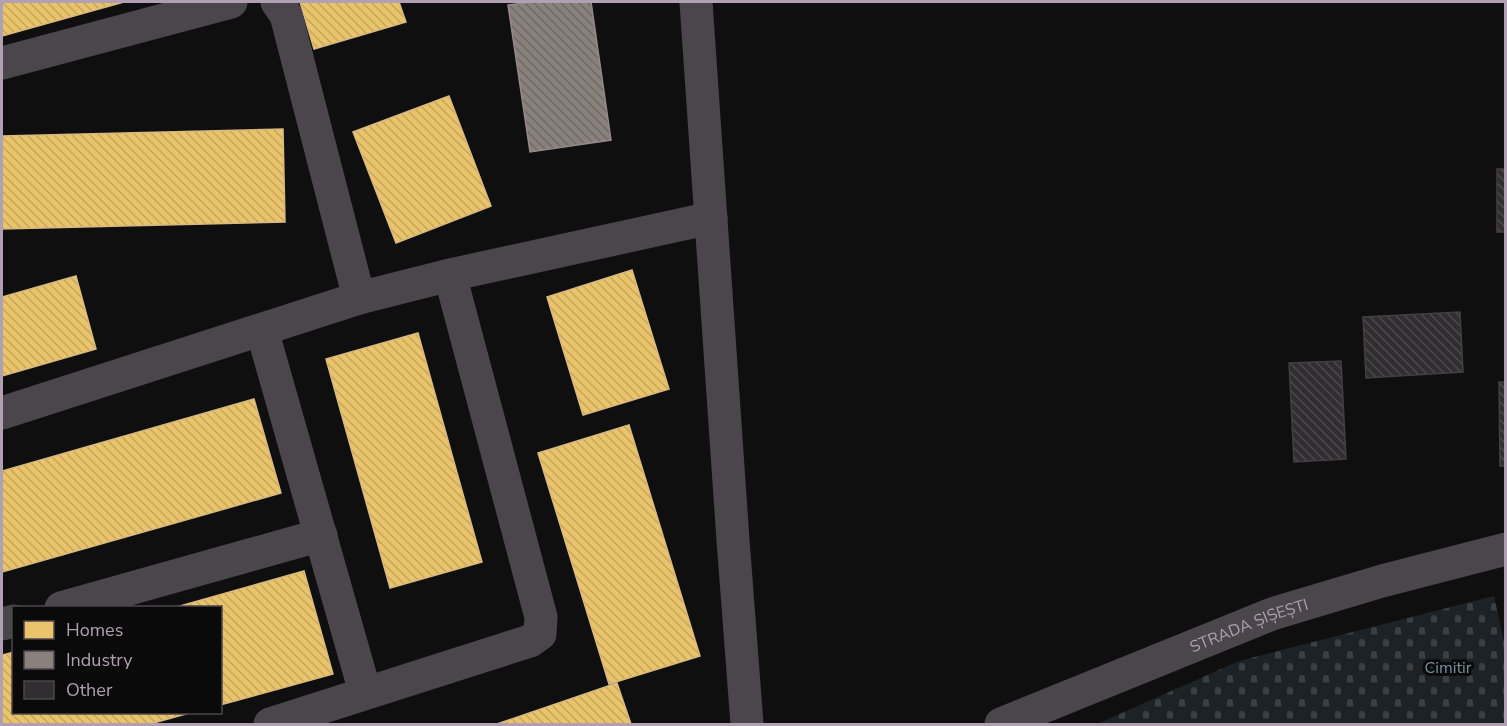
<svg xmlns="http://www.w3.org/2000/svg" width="1507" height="726" font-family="'Nunito Sans',sans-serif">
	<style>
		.cemetery { fill: url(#cemetery-stones) }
		.homes { fill: url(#homes-back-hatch); stroke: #d8b980; stroke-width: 1.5 }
		.industry { fill: url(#industry-back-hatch); stroke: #968a8c; stroke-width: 1.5 }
		.building { fill: url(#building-back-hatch); stroke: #443e44; stroke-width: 1.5 }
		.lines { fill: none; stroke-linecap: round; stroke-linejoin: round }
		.minor { stroke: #4b464c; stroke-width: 33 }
		.tertiary { stroke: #4b464c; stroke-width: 33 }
		.labels { text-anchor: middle; stroke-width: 6; stroke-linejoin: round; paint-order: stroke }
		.street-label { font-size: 16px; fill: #b19fb2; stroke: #0b0a0b }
		.park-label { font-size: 16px; fill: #74919f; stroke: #0b0a0b }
	</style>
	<defs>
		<pattern id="cemetery-stones" width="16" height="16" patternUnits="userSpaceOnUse" patternTransform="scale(1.5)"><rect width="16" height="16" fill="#1c2225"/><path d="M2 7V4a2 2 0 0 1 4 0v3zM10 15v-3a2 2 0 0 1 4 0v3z" fill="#3b3f42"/></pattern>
		<pattern id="homes-back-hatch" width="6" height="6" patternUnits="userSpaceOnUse" patternTransform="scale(1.5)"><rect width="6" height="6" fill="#e9c46a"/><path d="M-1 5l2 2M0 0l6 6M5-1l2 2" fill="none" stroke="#c5a65f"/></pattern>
		<pattern id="industry-back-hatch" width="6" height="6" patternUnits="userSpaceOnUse" patternTransform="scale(1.5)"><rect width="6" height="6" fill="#8a817c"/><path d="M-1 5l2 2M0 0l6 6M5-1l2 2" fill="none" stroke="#706967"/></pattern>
		<pattern id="building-back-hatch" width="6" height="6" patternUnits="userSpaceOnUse" patternTransform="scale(1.5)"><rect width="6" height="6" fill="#302e30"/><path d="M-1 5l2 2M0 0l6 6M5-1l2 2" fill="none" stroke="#4c494c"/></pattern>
	</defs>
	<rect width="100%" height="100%" fill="#100f10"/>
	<!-- cemetery -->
	<path class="cemetery" d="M1494,596L1505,646V724H1097L1239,661Z"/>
	<!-- homes -->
	<g class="homes">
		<path d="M2,2H124L2,36Z"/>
		<path d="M300,2H399L406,22L314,49Z"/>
		<path d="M449,96L491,206L396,243L353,132Z"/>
		<path d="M283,129L285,222L2,229V136Z"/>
		<path d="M632,270L669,389L583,415L547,297Z"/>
		<path d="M76,276L96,349L2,376V297Z"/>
		<path d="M418,333L482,562L390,588L326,359Z"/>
		<path d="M254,399L281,493L2,572V471Z"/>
		<path d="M629,425L700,656L609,684L538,453Z"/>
		<path d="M304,571L333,674L220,705V608H173Z"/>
		<path d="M14,652V712H193L150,724H2V655Z"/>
		<path d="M617,683L631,724H497Z"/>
	</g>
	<!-- industry -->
	<path class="industry" d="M532,2H591L611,140L530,152L508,5Z"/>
	<!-- building -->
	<g class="building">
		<rect x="1497" y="169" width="9" height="63"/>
		<path d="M1460,312L1463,372L1366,378L1363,317Z"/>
		<path d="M1341,361L1346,459L1294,462L1289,363Z"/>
		<path d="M1499,382H1506V466H1500Z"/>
	</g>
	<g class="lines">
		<!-- minor -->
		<g class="minor">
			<path d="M277,2L286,15L359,298"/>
			<path d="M696,2L733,540L747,724"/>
			<path d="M2,63L231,2"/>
			<path d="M262,330L365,692"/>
			<path d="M2,413L359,298L450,275L711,218"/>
			<path d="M61,608L321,535"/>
			<path d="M2,624L14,621"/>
			<path d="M270,724L530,641L540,634L541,617L450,275"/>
		</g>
		<!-- tertiary -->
		<path class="tertiary" id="s1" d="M1001,724L1272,614L1382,581L1506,549"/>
	</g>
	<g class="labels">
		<!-- street labels -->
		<g class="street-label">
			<text dy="6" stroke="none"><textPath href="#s1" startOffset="267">STRADA ȘIȘEȘTI</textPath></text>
		</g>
		<!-- park labels -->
		<g class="park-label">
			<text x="1448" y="673">Cimitir</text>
		</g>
	</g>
	<!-- border -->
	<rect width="1507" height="726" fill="none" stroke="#b19fb2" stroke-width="6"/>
	<!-- legend -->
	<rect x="12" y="606" width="210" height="108" fill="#0b0a0b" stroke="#4d464e" stroke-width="1.5"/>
	<rect x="24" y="621" width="30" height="18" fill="#e9c46a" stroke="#4d464e" stroke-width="1.5"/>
	<text x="66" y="636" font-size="18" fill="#b19fb2">Homes</text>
	<rect x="24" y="651" width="30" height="18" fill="#8a817c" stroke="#4d464e" stroke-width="1.5"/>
	<text x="66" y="666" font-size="18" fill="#b19fb2">Industry</text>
	<rect x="24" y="681" width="30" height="18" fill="#302e30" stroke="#4d464e" stroke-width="1.5"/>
	<text x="66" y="696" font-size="18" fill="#b19fb2">Other</text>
</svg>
